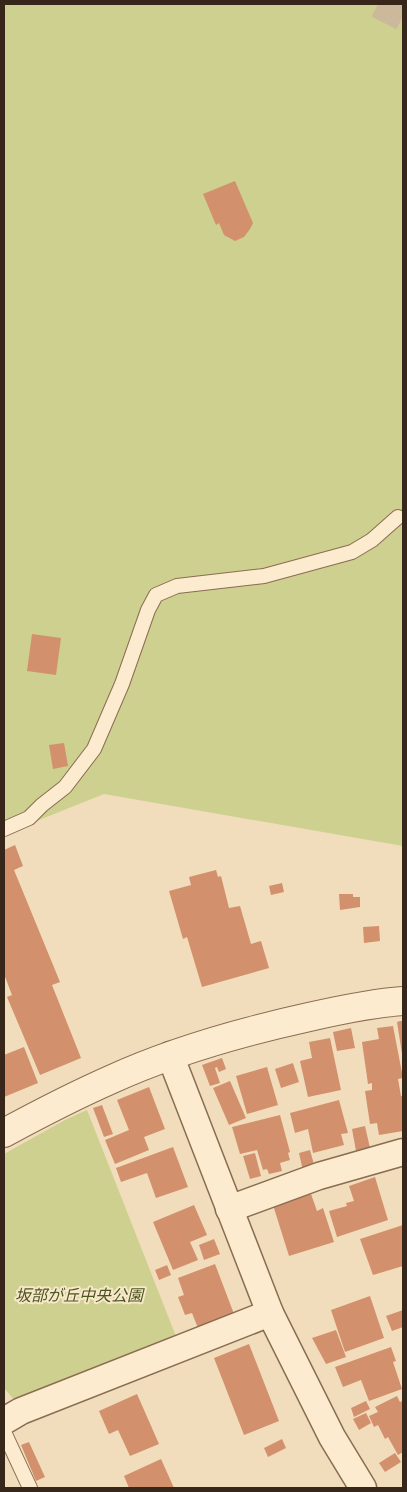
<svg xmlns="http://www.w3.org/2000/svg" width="407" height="1492" font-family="'Noto Serif','Noto Sans JP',serif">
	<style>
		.green { fill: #cdd08e }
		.building { fill: #d3906d }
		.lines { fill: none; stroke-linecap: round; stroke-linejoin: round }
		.trunk-tunnel { stroke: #ccb89b; stroke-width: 28; stroke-dasharray: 28 14; stroke-linecap: butt }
		.service-casing { stroke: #8a6c53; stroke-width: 16 }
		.minor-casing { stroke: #8a6c53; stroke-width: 29 }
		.tertiary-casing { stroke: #8a6c53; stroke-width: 30 }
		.service { stroke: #fcebce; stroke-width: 14 }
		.minor { stroke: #fcebce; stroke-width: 26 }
		.tertiary { stroke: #fcebce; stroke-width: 28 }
		.labels { text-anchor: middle; stroke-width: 4; stroke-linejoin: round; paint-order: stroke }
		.park-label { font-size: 16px; font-style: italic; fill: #4c561e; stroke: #f8e8cb }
	</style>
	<rect width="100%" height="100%" fill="#f1ddbb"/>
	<!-- green -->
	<g class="green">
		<path d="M4,4H403V846L104,794L4,834Z"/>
		<path d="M87,1110L177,1339L16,1402L4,1388V1154L65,1120Z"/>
	</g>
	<!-- building -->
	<g class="building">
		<path d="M235,181L253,223L250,229L244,237L235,241L224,235L219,223L216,225L203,194Z"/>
		<path d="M32,634L61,638L56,675L27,671Z"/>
		<path d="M64,743L68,766L53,769L49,745Z"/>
		<path d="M15,845L23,866L14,870L60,982L52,985L81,1058L40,1075L7,997L12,995L4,974V850Z"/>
		<path d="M216,870L218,877L221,876L229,908L240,906L251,944L261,941L269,968L202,987L187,937L183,939L169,891L191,885L189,877Z"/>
		<path d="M282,883L284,892L271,895L269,886Z"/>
		<path d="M339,894H353V897H360V907L340,910Z"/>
		<path d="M379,926L380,941L364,943L363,927Z"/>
		<path d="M400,1021H403V1054H402L397,1022Z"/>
		<path d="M393,1026L403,1078L398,1079L401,1096H403V1131L379,1135L377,1123L370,1124L365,1091L372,1090V1083L368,1084L362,1042L379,1039L377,1028Z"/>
		<path d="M351,1028L355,1048L337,1051L333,1032Z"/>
		<path d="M330,1038L341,1090L308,1097L300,1061L312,1058L309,1042Z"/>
		<path d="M24,1047L38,1083L4,1097V1055Z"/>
		<path d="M222,1058L226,1069L219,1072L217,1067L215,1068L220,1083L210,1086L202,1065Z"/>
		<path d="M293,1063L299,1082L281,1088L275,1069Z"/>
		<path d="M267,1067L278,1105L247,1114L236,1076Z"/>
		<path d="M230,1081L246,1118L229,1125L213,1088Z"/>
		<path d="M149,1087L165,1129L144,1137L149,1150L115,1164L105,1140L129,1130L117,1100Z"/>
		<path d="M339,1100L348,1133L341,1134L344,1145L313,1153L308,1129L295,1133L290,1113Z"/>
		<path d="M102,1105L113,1134L104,1137L93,1108Z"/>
		<path d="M280,1115L290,1152L288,1153L290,1160L280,1163L282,1171L269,1174L267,1169L263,1170L257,1150L240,1154L232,1127Z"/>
		<path d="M365,1126L370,1148L356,1151L352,1129Z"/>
		<path d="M173,1147L188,1187L156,1198L147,1173L121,1182L116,1168Z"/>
		<path d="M310,1150L315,1168L303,1171L299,1153Z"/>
		<path d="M255,1153L261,1176L250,1179L243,1156Z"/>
		<path d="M375,1177L388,1220L337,1237L329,1211L347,1206L346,1203L354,1201L349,1186Z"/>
		<path d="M311,1194L317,1211L323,1208L334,1242L289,1256L273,1205Z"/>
		<path d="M194,1205L207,1235L190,1242L198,1260L173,1270L153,1222Z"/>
		<path d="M403,1225V1266L373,1275L360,1239Z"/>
		<path d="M214,1239L220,1254L204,1260L199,1245Z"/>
		<path d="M215,1264L234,1314L198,1328L192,1313L185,1315L178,1297L184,1295L178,1278Z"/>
		<path d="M167,1265L171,1275L159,1280L155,1270Z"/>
		<path d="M370,1296L384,1338L345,1352L331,1310Z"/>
		<path d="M403,1310V1327L392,1331L386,1316Z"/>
		<path d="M336,1330L346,1357L326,1364L312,1338Z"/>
		<path d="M249,1344L279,1421L244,1435L214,1358Z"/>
		<path d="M391,1347L396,1361L393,1362L402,1389L369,1401L361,1380L343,1387L335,1367Z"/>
		<path d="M137,1394L159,1444L130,1456L118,1430L109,1434L99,1411Z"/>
		<path d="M397,1396L400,1402L402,1401L403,1403V1452L398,1455L388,1437L385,1439L378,1425L374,1427L369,1416L378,1412L375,1407Z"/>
		<path d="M366,1401L370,1409L354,1417L351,1408Z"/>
		<path d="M366,1413L371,1423L359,1430L353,1419Z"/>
		<path d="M282,1439L286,1448L268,1457L264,1448Z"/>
		<path d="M29,1442L45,1477L36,1481L21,1445Z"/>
		<path d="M395,1453L401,1462L385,1472L379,1463Z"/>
		<path d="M161,1459L174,1488H129L124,1476Z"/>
	</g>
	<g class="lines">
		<!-- trunk-tunnel -->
		<path class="trunk-tunnel" d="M378,4L403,17"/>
		<!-- service casing -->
		<g class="service-casing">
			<g id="service">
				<path d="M4,829L29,818L42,805L65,787L94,749L122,684L148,610L156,595L177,586L264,576L352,552L372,540L398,517"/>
				<path d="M4,1432L30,1488"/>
			</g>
		</g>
		<!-- minor casing -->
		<g class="minor-casing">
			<g id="minor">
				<path d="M170,1055L270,1313L332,1437L363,1488"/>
				<path d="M229,1209L319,1176L403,1152"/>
				<path d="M4,1421L21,1411L270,1313"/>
			</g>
		</g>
		<!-- tertiary casing -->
		<g class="tertiary-casing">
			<path id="tertiary" d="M4,1133C39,1114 74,1096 110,1080C173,1051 241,1032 309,1017C340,1010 372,1003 403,1001"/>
		</g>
		<!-- service -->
		<use href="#service" class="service"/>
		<!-- minor -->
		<use href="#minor" class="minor"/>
		<!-- tertiary -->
		<use href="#tertiary" class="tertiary"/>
	</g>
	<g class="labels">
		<!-- park labels -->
		<g class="park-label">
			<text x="79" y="1301">坂部が丘中央公園</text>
		</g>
	</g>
	<!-- border -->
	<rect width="407" height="1492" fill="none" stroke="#37261a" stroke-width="10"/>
</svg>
